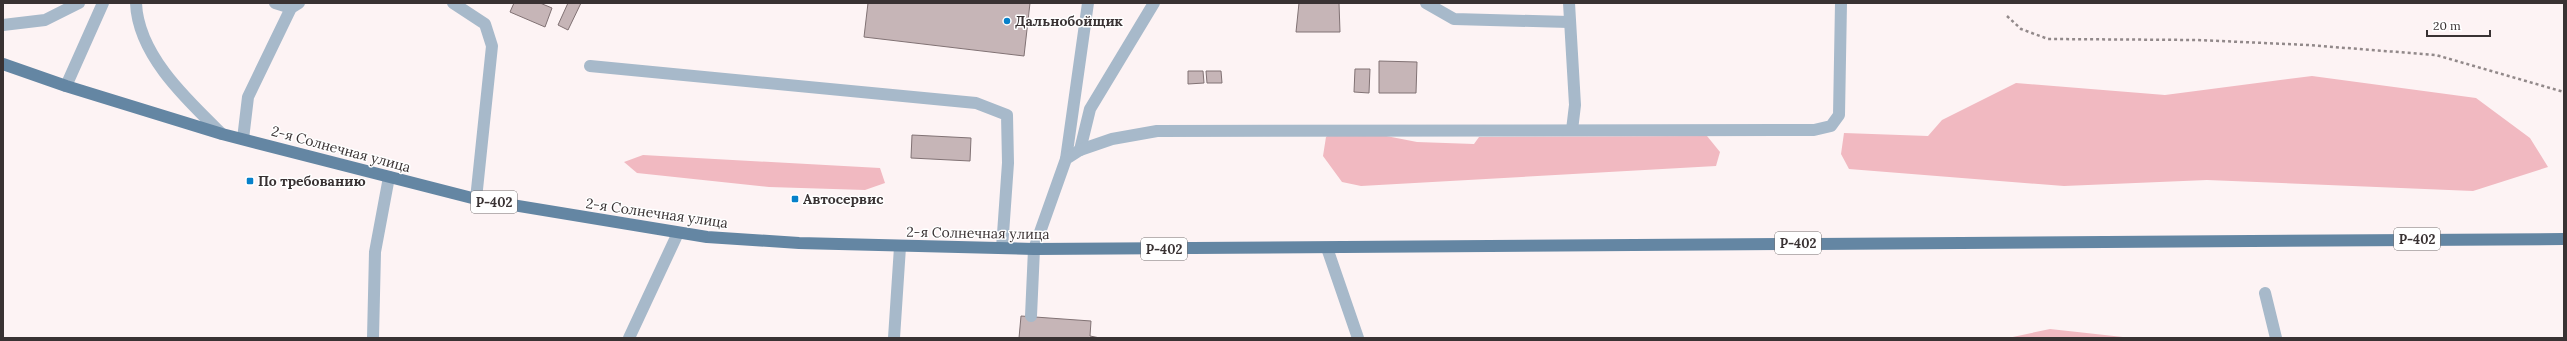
<svg xmlns="http://www.w3.org/2000/svg" width="2567" height="341" font-family="Lora,serif">
	<style>
		.green { fill: #f1b9c1 }
		.building { fill: #c6b5b7; stroke: #817274 }
		.lines { fill: none; stroke-linecap: round; stroke-linejoin: round }
		.path { stroke: #92898a; stroke-width: 2.5; stroke-dasharray: 3 3; stroke-linecap: butt }
		.minor { stroke: #a7b9ca; stroke-width: 12 }
		.major { stroke: #6486a3; stroke-width: 12 }
		.poi-dot { fill: #0681ca; stroke: #fff; stroke-width: 1.5 }
		.labels { text-anchor: middle; stroke-width: 3; stroke-linejoin: round; paint-order: stroke }
		.shield { fill: #fff; stroke: #747070; stroke-width: 1 }
		.shield-label { font-size: 13px; font-weight: bold; fill: #393233 }
		.poi-label { font-size: 14px; font-weight: bold; fill: #393233; stroke: #fff; text-anchor: start }
		.street-label { font-size: 14px; fill: #393233; stroke: #fff }
	</style>
	<rect width="100%" height="100%" fill="#fdf3f4"/>
	<!-- green -->
	<g class="green">
		<path d="M2312,76L2476,98L2530,138L2548,167L2473,191L2207,180L2064,186L1849,169L1841,154L1844,133L1928,136L1942,120L2016,83L2165,95Z"/>
		<path d="M1332,133L1376,134L1417,142L1474,144L1479,137L1707,136L1720,152L1716,166L1361,186L1342,182L1323,156L1326,137Z"/>
		<path d="M643,155L880,168L885,183L865,190L769,187L637,173L624,162Z"/>
		<path d="M2050,329L2132,338H2008Z"/>
	</g>
	<!-- building -->
	<g class="building">
		<path d="M514,3H540L552,8L545,27L510,12Z"/>
		<path d="M568,3H581L568,30L558,25Z"/>
		<path d="M868,3H1030L1024,56L864,37Z"/>
		<path d="M1299,3H1339L1340,32H1296Z"/>
		<path d="M1379,61L1417,62L1416,93H1379Z"/>
		<path d="M1355,69H1370L1369,93L1354,92Z"/>
		<path d="M1188,71H1203L1204,83L1188,84Z"/>
		<path d="M1206,71H1221L1222,83H1207Z"/>
		<path d="M912,135L971,138L970,161L911,158Z"/>
		<path d="M1021,316L1091,321L1090,336L1100,338H1019Z"/>
	</g>
	<g class="lines">
		<!-- path -->
		<path class="path" d="M2007,16L2021,29L2048,39L2198,40L2308,45L2436,55L2564,92"/>
		<!-- minor -->
		<g class="minor">
			<path d="M136,3C138,55 187,100 222,134"/>
			<path d="M275,3L291,8"/>
			<path d="M453,3L485,24L492,46L476,199"/>
			<path d="M1426,3L1454,19L1569,22"/>
			<path d="M1569,3L1575,105L1572,130"/>
			<path d="M3,25L45,20L79,3"/>
			<path d="M590,66L976,103L1007,115L1008,163L1002,248"/>
			<path d="M66,86L103,3"/>
			<path d="M243,139L248,97L291,8L299,3"/>
			<path d="M1080,150L1090,109L1154,3"/>
			<path d="M1066,159L1088,3"/>
			<path d="M1327,248L1358,338"/>
			<path d="M2265,293L2276,338"/>
			<path d="M1031,316L1034,249L1066,159L1080,150L1112,139L1157,131L1814,130L1831,126L1839,115L1841,3"/>
			<path d="M373,338L375,252L389,177"/>
			<path d="M629,338L678,233"/>
			<path d="M894,338L900,247"/>
		</g>
		<!-- major -->
		<path class="major" d="M3,64L66,86L222,134L476,199L707,237L799,243L1034,249L2564,239"/>
	</g>
	<!-- markers -->
	<g class="poi-dot">
		<circle cx="1007" cy="21" r="4"/>
		<rect x="246" y="177" width="8" height="8" rx="2"/>
		<rect x="791" y="195" width="8" height="8" rx="2"/>
	</g>
	<g class="labels">
		<!-- shield labels -->
		<g class="shield">
			<rect x="471" y="191" width="46" height="22" rx="3"/>
			<rect x="2394" y="228" width="46" height="22" rx="3"/>
			<rect x="1775" y="232" width="46" height="22" rx="3"/>
			<rect x="1141" y="238" width="46" height="22" rx="3"/>
		</g>
		<g class="shield-label">
			<text x="494" y="207">Р-402</text>
			<text x="2417" y="244">Р-402</text>
			<text x="1798" y="248">Р-402</text>
			<text x="1164" y="254">Р-402</text>
		</g>
		<!-- poi labels -->
		<g class="poi-label">
			<text x="1015" y="26">Дальнобойщик</text>
			<text x="258" y="186">По требованию</text>
			<text x="803" y="204">Автосервис</text>
		</g>
		<!-- street labels -->
		<g class="street-label">
			<text transform="translate(341 149) rotate(15)" y="5">2-я Солнечная улица</text>
			<text transform="translate(657 213) rotate(8)" y="5">2-я Солнечная улица</text>
			<text transform="translate(978 233) rotate(1)" y="5">2-я Солнечная улица</text>
		</g>
	</g>
	<!-- border -->
	<rect width="2567" height="341" fill="none" stroke="#393233" stroke-width="8"/>
	<!-- scale -->
	<path d="M2427 30v6h63v-6" fill="none" stroke="#393233" stroke-width="2"/>
	<text x="2433" y="30" font-size="12" fill="#393233" stroke="#ffffff" stroke-width="3" paint-order="stroke">20 m</text>
</svg>
